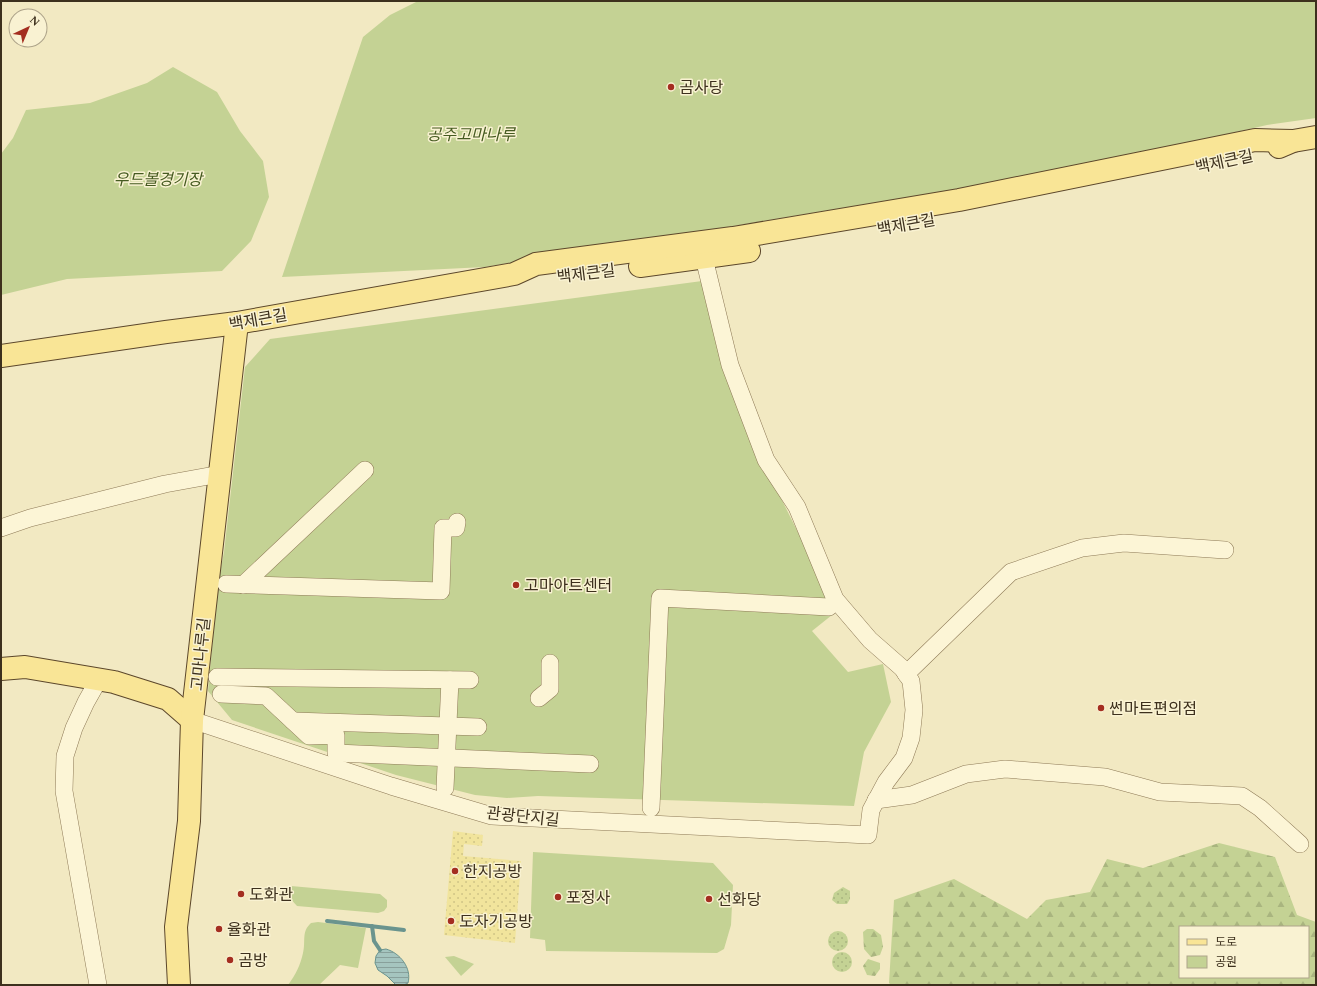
<svg xmlns="http://www.w3.org/2000/svg" width="1317" height="986" font-family="Spectral,'Noto Sans KR',serif">
	<style>
		.green { fill: #c4d294 }
		.forest { fill: url(#forest-firs); fill-rule: evenodd }
		.sand { fill: url(#sand-dots) }
		.garden { fill: url(#garden-dots) }
		.water { fill: url(#water-rules); stroke: #6a948e }
		.lines { fill: none; stroke-linecap: round; stroke-linejoin: round }
		.stream { stroke: #6a948e; stroke-width: 4 }
		.minor-casing { stroke: #8e7a57; stroke-width: 18 }
		.major-casing { stroke: #5c472b; stroke-width: 24 }
		.minor { stroke: #fcf5d6; stroke-width: 17 }
		.major { stroke: #f9e596; stroke-width: 22 }
		.poi-dot { fill: #a42e20; stroke: #f9f2d2; stroke-width: 1.5 }
		.labels { text-anchor: middle; stroke-width: 3; stroke-linejoin: round; paint-order: stroke }
		.poi-label { font-size: 16px; fill: #3d301d; stroke: #f9f2d2; text-anchor: start }
		.park-label { font-size: 16px; font-style: italic; fill: #465b21; stroke: #f9f2d2 }
		.street-label { font-size: 16px; fill: #3d301d; stroke: #f9f2d2 }
	</style>
	<defs>
		<pattern id="forest-firs" width="22" height="20" patternUnits="userSpaceOnUse"><rect width="22" height="20" fill="#c4d294"/><path d="M5 1l3.5 6h-7zM16 11l3.5 6h-7z" fill="#a9b57f"/></pattern>
		<pattern id="sand-dots" width="8" height="8" patternUnits="userSpaceOnUse"><rect width="8" height="8" fill="#f1e49c"/><path d="M2 2h.1M6 6h.1" fill="none" stroke="#d0c486" stroke-width="1.8" stroke-linecap="round"/></pattern>
		<pattern id="garden-dots" width="8" height="8" patternUnits="userSpaceOnUse"><rect width="8" height="8" fill="#c4d294"/><path d="M2 2h.1M6 6h.1" fill="none" stroke="#a9b57f" stroke-width="1.8" stroke-linecap="round"/></pattern>
		<pattern id="water-rules" width="6" height="5" patternUnits="userSpaceOnUse"><rect width="6" height="5" fill="#a5c5bf"/><path d="M0 2.5h6" fill="none" stroke="#88a09b"/></pattern>
	</defs>
	<rect width="100%" height="100%" fill="#f2e9c2"/>
	<!-- green -->
	<g class="green">
		<path d="M418,1H1316V118L1267,125L1122,158L969,187L485,267L282,277L363,37L390,15Z"/>
		<path d="M173,67L217,92L240,131L263,161L269,197L251,241L222,271L67,279L1,295V154L13,138L26,110L90,103L147,83Z"/>
		<path d="M702,281L760,456L837,611L812,631L848,672L883,664L891,702L864,752L854,806L538,796L507,798L475,795L396,775L232,720L208,691L218,583L224,552L245,367L270,339Z"/>
		<path d="M533,852L713,863L733,885L731,925L724,949L717,953L546,951L545,940L530,938Z"/>
		<path d="M291,886L380,894L387,900V907L384,911L378,913L297,906L289,897Z"/>
		<path d="M318,922L366,928L358,968L340,965L319,985H288C296,974 300,966 303,953C306,941 301,932 311,923Z"/>
		<path d="M454,956L474,964L461,976L445,957Z"/>
	</g>
	<!-- forest -->
	<g class="forest">
		<path d="M1219,843L1275,857L1297,915L1316,922V985H891L889,983L894,900L954,879L1027,919L1046,900L1090,892L1107,859L1143,868ZM1180,927H1308V977H1180Z"/>
		<path d="M867,929H873L881,935L883,947L880,955L871,957L864,949L863,932Z"/>
		<path d="M868,959L880,963V969L875,976L867,975L863,966Z"/>
	</g>
	<!-- sand -->
	<path class="sand" d="M453,831L483,835L482,846L464,844L463,856L521,861L515,943L444,935Z"/>
	<!-- garden -->
	<g class="garden">
		<path d="M843,887L850,891V899L847,904H837L832,900L834,893Z"/>
		<circle cx="838" cy="941" r="10"/>
		<circle cx="842" cy="962" r="10"/>
	</g>
	<!-- water -->
	<path class="water" d="M386,949C400,953 412,968 408,983L404,985H396L387,976L378,970L375,963L376,956L380,950Z"/>
	<g class="lines">
		<!-- stream -->
		<g class="stream">
			<path d="M327,921L404,930"/>
			<path d="M372,926L374,941L380,950"/>
		</g>
		<!-- minor casing -->
		<g class="minor-casing">
			<g id="minor">
				<path d="M1,528L30,518L165,484L220,474"/>
				<path d="M226,584L441,591L443,528H456L457,522"/>
				<path d="M243,585L365,470"/>
				<path d="M906,674L1011,572L1082,548L1124,543L1225,550"/>
				<path d="M217,677L470,680"/>
				<path d="M221,694L266,696L309,736L336,735V753L590,764"/>
				<path d="M539,698L550,689V663"/>
				<path d="M192,720L391,786L492,816L868,835L871,810L886,782L904,758L911,738L914,710L911,681L902,668L870,640L835,599L797,507L766,460L730,365L704,258"/>
				<path d="M293,721L478,727"/>
				<path d="M445,788L450,680"/>
				<path d="M876,800L912,795L966,774L1005,769L1105,777L1160,792L1242,796L1260,808L1300,844"/>
				<path d="M651,808L660,598L829,607"/>
				<path d="M98,985L64,791L65,756L74,728L86,702L99,679"/>
			</g>
		</g>
		<!-- major casing -->
		<g class="major-casing">
			<g id="major">
				<path d="M1279,147L1293,141L1316,137"/>
				<path d="M640,266L749,251"/>
				<path d="M1,356L166,332L237,323L514,274L536,264L733,238L959,200L1255,140L1293,141"/>
				<path d="M1,669L25,667L114,682L168,699L192,720"/>
				<path d="M179,985L176,927L189,821L192,720L237,323"/>
			</g>
		</g>
		<!-- minor -->
		<use href="#minor" class="minor"/>
		<!-- major -->
		<use href="#major" class="major"/>
	</g>
	<!-- markers -->
	<g class="poi-dot">
		<circle cx="671" cy="87" r="4"/>
		<circle cx="516" cy="585" r="4"/>
		<circle cx="1101" cy="708" r="4"/>
		<circle cx="455" cy="871" r="4"/>
		<circle cx="241" cy="894" r="4"/>
		<circle cx="558" cy="897" r="4"/>
		<circle cx="709" cy="899" r="4"/>
		<circle cx="451" cy="921" r="4"/>
		<circle cx="219" cy="929" r="4"/>
		<circle cx="230" cy="960" r="4"/>
	</g>
	<g class="labels">
		<!-- poi labels -->
		<g class="poi-label">
			<text x="679" y="93">곰사당</text>
			<text x="524" y="591">고마아트센터</text>
			<text x="1109" y="714">썬마트편의점</text>
			<text x="463" y="877">한지공방</text>
			<text x="249" y="900">도화관</text>
			<text x="566" y="903">포정사</text>
			<text x="717" y="905">선화당</text>
			<text x="459" y="927">도자기공방</text>
			<text x="227" y="935">율화관</text>
			<text x="238" y="966">곰방</text>
		</g>
		<!-- park labels -->
		<g class="park-label">
			<text x="471" y="140">공주고마나루</text>
			<text x="158" y="185">우드볼경기장</text>
		</g>
		<!-- street labels -->
		<g class="street-label">
			<text transform="translate(1224 161) rotate(-12)" y="6">백제큰길</text>
			<text transform="translate(906 224) rotate(-10)" y="6">백제큰길</text>
			<text transform="translate(586 273) rotate(-7)" y="6">백제큰길</text>
			<text transform="translate(258 319) rotate(-10)" y="6">백제큰길</text>
			<text transform="translate(200 654) rotate(-84)" y="6">고마나루길</text>
			<text transform="translate(523 816) rotate(6)" y="6">관광단지길</text>
		</g>
	</g>
	<!-- border -->
	<rect width="1317" height="986" fill="none" stroke="#3d301d" stroke-width="4"/>
	<!-- legend -->
	<rect x="1179" y="926" width="130" height="52" fill="#f9f2d2" stroke="#aea48a"/>
	<rect x="1187" y="939" width="20" height="6" fill="#f9e596" stroke="#aea48a"/>
	<text x="1215" y="946" font-size="12" fill="#3d301d">도로</text>
	<rect x="1187" y="956" width="20" height="12" fill="#c4d294" stroke="#aea48a"/>
	<text x="1215" y="966" font-size="12" fill="#3d301d">공원</text>
	<!-- north arrow -->
	<g transform="translate(28 28) rotate(44)"><circle r="19" fill="#f9f2d2" stroke="#aea48a"/>
	<path d="M0-3L7 15L0 10L-7 15Z" fill="#a42e20"/>
	<text y="-6" font-size="11" font-weight="bold" text-anchor="middle" fill="#3d301d">N</text>
	</g>
</svg>
